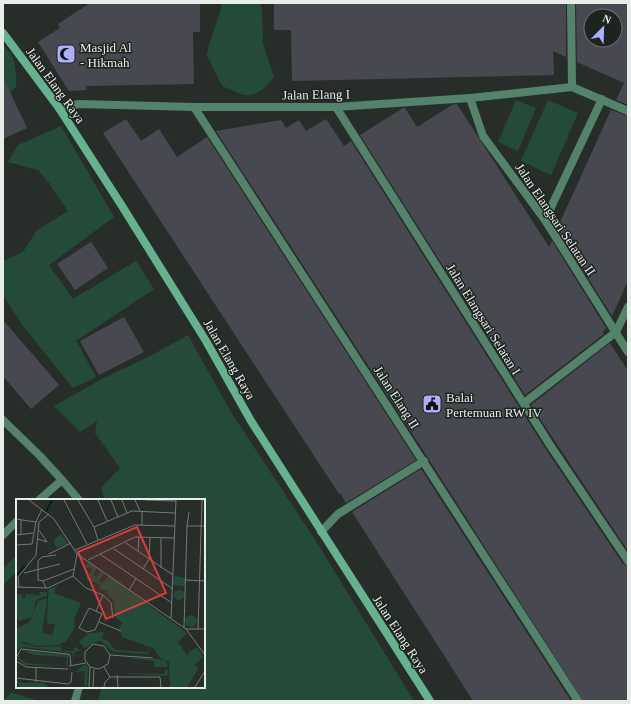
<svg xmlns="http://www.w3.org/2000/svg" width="631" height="704" font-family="'Times New Roman',serif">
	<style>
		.green { fill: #244b39 }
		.building { fill: #484950; fill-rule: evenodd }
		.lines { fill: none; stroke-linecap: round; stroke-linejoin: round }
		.minor { stroke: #54826b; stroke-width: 8 }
		.secondary { stroke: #67b28e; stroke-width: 8 }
		.labels { text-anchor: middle; stroke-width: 3; stroke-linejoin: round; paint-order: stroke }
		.poi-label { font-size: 13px; fill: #e8edea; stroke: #1d2420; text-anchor: start }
		.street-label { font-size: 13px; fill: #e8edea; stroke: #1d2420 }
		.inset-river { fill: none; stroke: #032316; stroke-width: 2 }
		.inset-road { fill: none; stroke: #747a77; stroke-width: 1 }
		.view { fill: #d83c3b; fill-opacity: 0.15; stroke: #d83c3b; stroke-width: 2 }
		.inset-edge { fill: none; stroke: #e8edea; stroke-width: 2 }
	</style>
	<rect width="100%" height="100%" fill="#272e2a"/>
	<!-- green -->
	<g class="green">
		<path d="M221,3H260L262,10L263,44L274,77C268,86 258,96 246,95C240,95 228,88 222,86L207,55L209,44L220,13Z"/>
		<path d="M3,45C14,55 15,62 16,77C16,80 17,83 16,86C14,91 7,94 3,96Z"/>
		<path d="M516,100L536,108L518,151L498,142Z"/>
		<path d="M548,100L578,113L551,175L521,161Z"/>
		<path d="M61,126L114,217L49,265L73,299L136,261L154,289L76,341L96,377L73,388L23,326L3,295V261L23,252L37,230L68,211L49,183L38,170L8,162L18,145Z"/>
		<path d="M188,335L231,412L314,538L414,701H98L102,687H204V500H105L101,488L120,468L95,433L97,421L80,432L54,406L104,378L154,354Z"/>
		<path d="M17,555V571L3,585V568Z"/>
		<path d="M12,692L13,693L39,701H3Z"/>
	</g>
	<!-- building -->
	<g class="building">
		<path d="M90,3H200V32H193L194,84L86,86V90L69,91L38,42L60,28L58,24Z"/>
		<path d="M274,3H566V57L553,51L554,75L292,81L291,30H274Z"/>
		<path d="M576,3H628V105L616,100L624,83L577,62ZM591,16H615V40H591Z"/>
		<path d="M3,77L27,128L3,139Z"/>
		<path d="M457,104L549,247L552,241L606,328L603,332L604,334L525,395L360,135L403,108H405L417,127L452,105Z"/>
		<path d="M611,110L628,116V281L612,316L557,229Z"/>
		<path d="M126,119L141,141L159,129L177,157L207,137L416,460L346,503L340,493L339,494L103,133Z"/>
		<path d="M326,119L344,146L351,141L545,448L623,564L628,566V701H583L428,458L216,131L281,120L286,128L299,120L306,131Z"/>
		<path d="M91,242L108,268L75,290L57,264Z"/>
		<path d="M124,317L144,352L99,375L80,341Z"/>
		<path d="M3,320L59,385L31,409L3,376Z"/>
		<path d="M610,343L628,371V551L531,405Z"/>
		<path d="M421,469L571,701H473L447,660L352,512Z"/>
	</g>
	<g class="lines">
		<!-- minor -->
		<g class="minor">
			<path d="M571,3L572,87"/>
			<path d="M470,98L483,136L545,220L628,352"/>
			<path d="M194,107L578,701"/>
			<path d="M336,107L550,445L628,561"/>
			<path d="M59,108L79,104L194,107H336L470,98L572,87L628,111"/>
			<path d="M545,220L602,99"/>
			<path d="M524,403L616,332L628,307"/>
			<path d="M3,420L40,456L62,480L39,500"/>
			<path d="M62,480L79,500"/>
			<path d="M321,532L338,514L424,461"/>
			<path d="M3,535L17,521"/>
			<path d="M75,701L79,687"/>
		</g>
		<!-- secondary -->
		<path class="secondary" d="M3,33L59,108L122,206L206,341L251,421L430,701"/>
	</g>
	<!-- icons -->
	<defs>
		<g id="mosque-square" transform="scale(1)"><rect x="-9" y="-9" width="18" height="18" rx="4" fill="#adaffb" stroke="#1d2420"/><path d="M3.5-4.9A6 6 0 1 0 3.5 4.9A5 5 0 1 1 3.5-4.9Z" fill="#111"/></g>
		<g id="civic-square" transform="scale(1)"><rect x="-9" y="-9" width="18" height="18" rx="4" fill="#adaffb" stroke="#1d2420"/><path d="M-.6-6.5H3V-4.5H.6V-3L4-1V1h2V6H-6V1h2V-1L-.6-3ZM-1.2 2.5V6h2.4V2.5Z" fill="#111"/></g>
	</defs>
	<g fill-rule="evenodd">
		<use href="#mosque-square" x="66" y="54"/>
		<use href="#civic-square" x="432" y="404"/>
	</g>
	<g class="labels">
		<!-- poi labels -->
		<g class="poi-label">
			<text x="80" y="52">Masjid Al<tspan x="80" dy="15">- Hikmah</tspan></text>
			<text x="446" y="402">Balai<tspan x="446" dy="15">Pertemuan RW IV</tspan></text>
		</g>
		<!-- street labels -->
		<g class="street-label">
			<text transform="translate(56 85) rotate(54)" y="5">Jalan Elang Raya</text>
			<text transform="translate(316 94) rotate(-1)" y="5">Jalan Elang I</text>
			<text transform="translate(556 219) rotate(56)" y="5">Jalan Elangsari Selatan II</text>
			<text transform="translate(484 319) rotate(58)" y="5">Jalan Elangsari Selatan I</text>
			<text transform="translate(230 359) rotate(60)" y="5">Jalan Elang Raya</text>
			<text transform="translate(397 397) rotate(57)" y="5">Jalan Elang II</text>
			<text transform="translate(401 634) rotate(57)" y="5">Jalan Elang Raya</text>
		</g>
	</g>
	<!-- overview -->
	<g transform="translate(16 499)">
		<rect width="189" height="189" fill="#272e2a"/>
		<path d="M45,35L52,45L40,49L38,41ZM72,63L81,69L77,76L80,78L85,72L88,74L83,82L86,85L93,77L171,134L162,143L172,157V154L181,148L187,158L179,165L182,170L171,188H154L153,163L144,159L137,149L106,138L103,128L107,124L99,118L98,101L91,95L92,92L83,89L85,86L70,80L76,70L69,68ZM159,77L169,79V87L157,86L156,80ZM40,88L38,94L65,104L58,121L59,128L51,141L43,146L20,147L9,143L0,145V130L14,123L22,102L31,99L26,134L36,136L39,126L31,124L32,98L33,90ZM158 96a5 5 0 1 1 10 0a5 5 0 1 1-10 0ZM24,93H31V97L20,101L16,118L3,122L0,117V96L6,95V99H9L10,95L23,96ZM169 122a6 6 0 1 1 12 0a6 6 0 1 1-12 0ZM85,133L88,134L85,139L92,142L99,151L131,153L133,148L132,155L97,153L85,142L79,143L69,149L63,143L71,135ZM4,144L21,148L45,147V152H58L59,147L64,152H59L57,162V154L7,148L2,151L0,146ZM5,151L52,156V167L9,166L2,160L3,156L4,160L10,164L50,167L51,158L18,156ZM105,158L142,160L150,162L152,168H138V162ZM70,165L72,168L71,187H68L69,172L58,173ZM149,171H152L151,177L103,174L148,175ZM0,181L7,184H28L32,188H4Z" fill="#244b39"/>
		<path class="inset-river" d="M30,13L36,1M0,77L9,67"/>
		<path class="inset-road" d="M13,1L38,20L61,55L170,130L189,156M48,1L71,45M62,1L78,28L82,41M82,1L91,22M95,1L102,18M106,1L111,14M119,1L124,12M129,1L160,2M0,20L20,23M126,26V13M171,27L173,13M78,28L116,12L159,14M0,36L17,34M5,36V21M145,39V69M22,40L31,43L23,31M110,44L157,76M0,46L16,45L20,23L26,10M98,50L157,90M59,51L119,26L159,27M122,52L123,38M33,55L55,44M61,55L57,77L70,89L87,96L80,112M84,55L156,104M72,61L119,38L158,39M127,70L133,60L134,39M8,74L44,65M169,81L189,82M27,82L58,70M0,88L32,89L57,77M3,88L2,78L20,56L23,23L33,15M30,89L27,82L22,81V62L26,58L40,56M113,91L120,80M87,96L95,104L97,119M73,109L86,115L79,131L71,133L63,129ZM155,119L160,1M83,123L105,132M168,129L171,27H189M170,130H189M182,130L186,1M94,156L137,159M0,159L5,150L51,155L54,156L55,167M0,162L10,168L52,170M53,167L70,164M20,168V183M88,168L94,178L89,183L88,188M101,176L102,188M94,178H144L145,188M0,179L52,185L55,183L56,173M73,188L74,168L69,161V153L77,145L88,147L94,156L92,165L83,170L74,168M77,188L78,170M179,188L189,172"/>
		<path class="view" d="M121,28L150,94L90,120L62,53Z"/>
		<rect width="189" height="189" class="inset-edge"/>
	</g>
	<!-- border -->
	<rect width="631" height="704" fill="none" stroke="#e8edea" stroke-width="8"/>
	<!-- north arrow -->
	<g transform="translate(603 28) rotate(23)"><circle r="19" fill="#1d2420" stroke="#6e7471"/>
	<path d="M0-3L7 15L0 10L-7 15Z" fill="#adaffb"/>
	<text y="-6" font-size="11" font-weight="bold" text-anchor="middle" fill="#e8edea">N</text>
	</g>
</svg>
